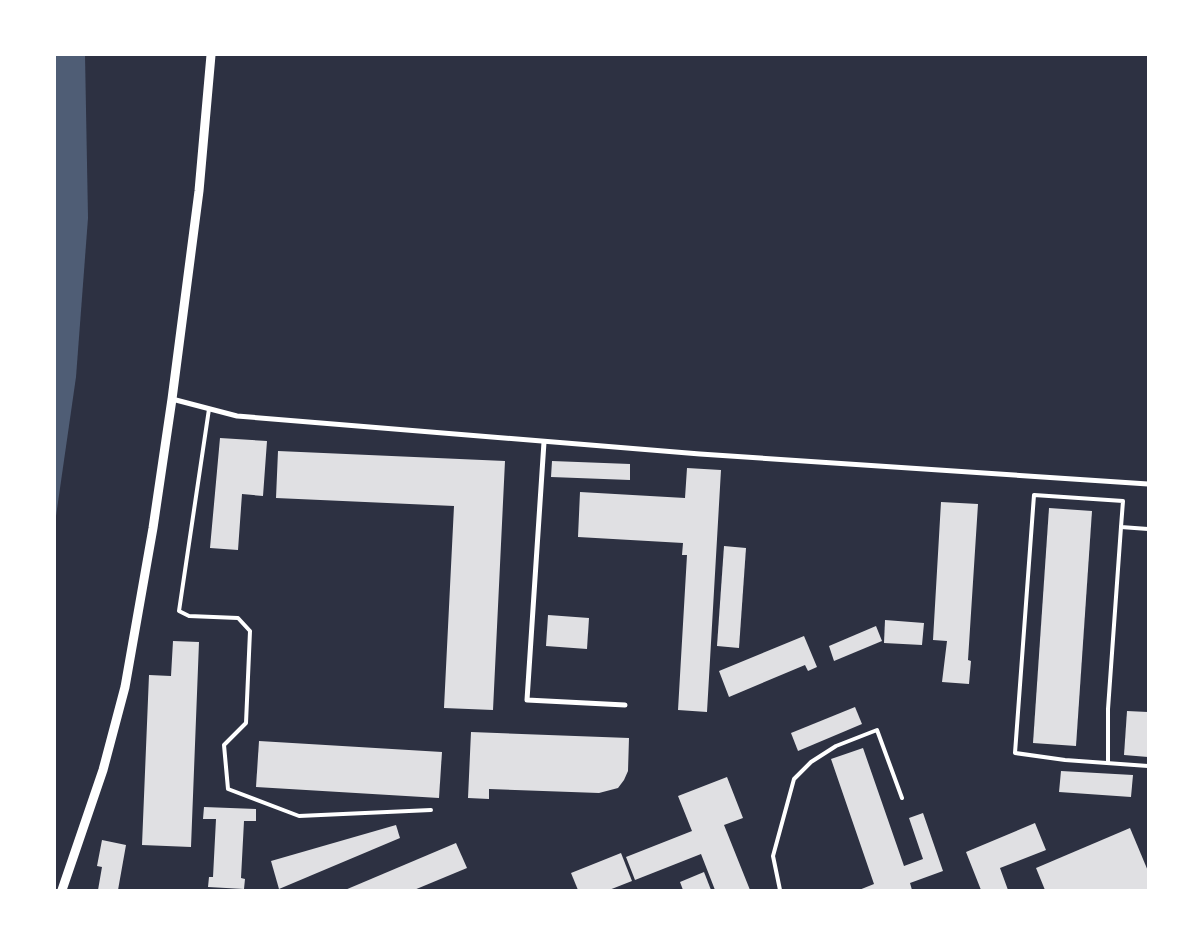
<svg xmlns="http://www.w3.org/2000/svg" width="1203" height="945" font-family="'Public Sans',sans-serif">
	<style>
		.water { fill: #4f5d75 }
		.building { fill: #e0e0e3 }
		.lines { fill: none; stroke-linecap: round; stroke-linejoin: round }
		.service { stroke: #fff; stroke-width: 4 }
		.minor { stroke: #fff; stroke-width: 5 }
		.tertiary { stroke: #fff; stroke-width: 9 }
	</style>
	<rect width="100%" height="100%" fill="#2d3142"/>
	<!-- water -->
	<path class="water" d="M55,55H85L88,218L76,377L55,523Z"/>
	<!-- building -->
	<g class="building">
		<path d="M220,438L267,441L263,496L242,494L238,550L210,548Z"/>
		<path d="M278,451L505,461L493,710L444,708L454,506L276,498Z"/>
		<path d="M552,461L630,464V480L551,477Z"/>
		<path d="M687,468L721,470L707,712L678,710L687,555H682L683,543L578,537L580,492L685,498Z"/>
		<path d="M941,502L978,504L968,660L971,661L969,684L942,682L947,641L933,640Z"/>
		<path d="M1049,508L1092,511L1076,746L1033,743Z"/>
		<path d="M724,546L746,548L739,648L717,646Z"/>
		<path d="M548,615L589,618L587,649L546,646Z"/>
		<path d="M885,620L924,623L922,645L884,643Z"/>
		<path d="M876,626L882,641L834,661L829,646Z"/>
		<path d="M804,636L817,667L808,671L805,665L729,697L719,671Z"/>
		<path d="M173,641L199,642L191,847L142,845L149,675L171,676Z"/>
		<path d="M855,707L862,724L798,751L791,733Z"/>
		<path d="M1127,711L1148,712V757L1124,755Z"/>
		<path d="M471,732L629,738L628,771L624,780L618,788L599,793L489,789V799L468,798Z"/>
		<path d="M259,741L442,752L439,798L256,787Z"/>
		<path d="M863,748L904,866L923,859L909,818L923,813L943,871L910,883L912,890H859L874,884L831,759Z"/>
		<path d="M1061,771L1133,775L1131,797L1059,792Z"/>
		<path d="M727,777L743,818L724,825L750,890H715L701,854L635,880L626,857L692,831L678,796Z"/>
		<path d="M204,807L256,809V821H244L241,878L245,879L244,889L208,887L209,877H213L216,819H203Z"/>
		<path d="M1035,823L1046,850L1000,868L1008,890H981L966,852Z"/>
		<path d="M396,825L400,838L279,889L271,861Z"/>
		<path d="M1130,828L1148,871V890H1045L1036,868Z"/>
		<path d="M102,840L126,845L118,890H98L102,867L97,866Z"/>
		<path d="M456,843L467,868L414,890H345Z"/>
		<path d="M621,853L632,881L609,890H578L571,873Z"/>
		<path d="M704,872L711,890H683L680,882Z"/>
	</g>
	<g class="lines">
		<!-- service -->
		<g class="service">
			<path d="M209,409L179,611L189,616L238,618L250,631L246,723L224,745L228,789L299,816L431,810"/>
			<path d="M1148,529L1121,527L1123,501L1034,495L1015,753L1065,760L1148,766"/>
			<path d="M1108,763V709L1121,527"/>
			<path d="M780,890L773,856L794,779L811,762L836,746L877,730L902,798"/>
		</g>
		<!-- minor -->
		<g class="minor">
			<path d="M172,399L237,416L700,454L1148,484"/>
			<path d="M544,442L527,700L625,705"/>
		</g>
		<!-- tertiary -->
		<path class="tertiary" d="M62,890L103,770L125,687L153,528L172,399L199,191L211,55"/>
	</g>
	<!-- border -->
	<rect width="1203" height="945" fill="none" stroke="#ffffff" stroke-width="112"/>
</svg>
